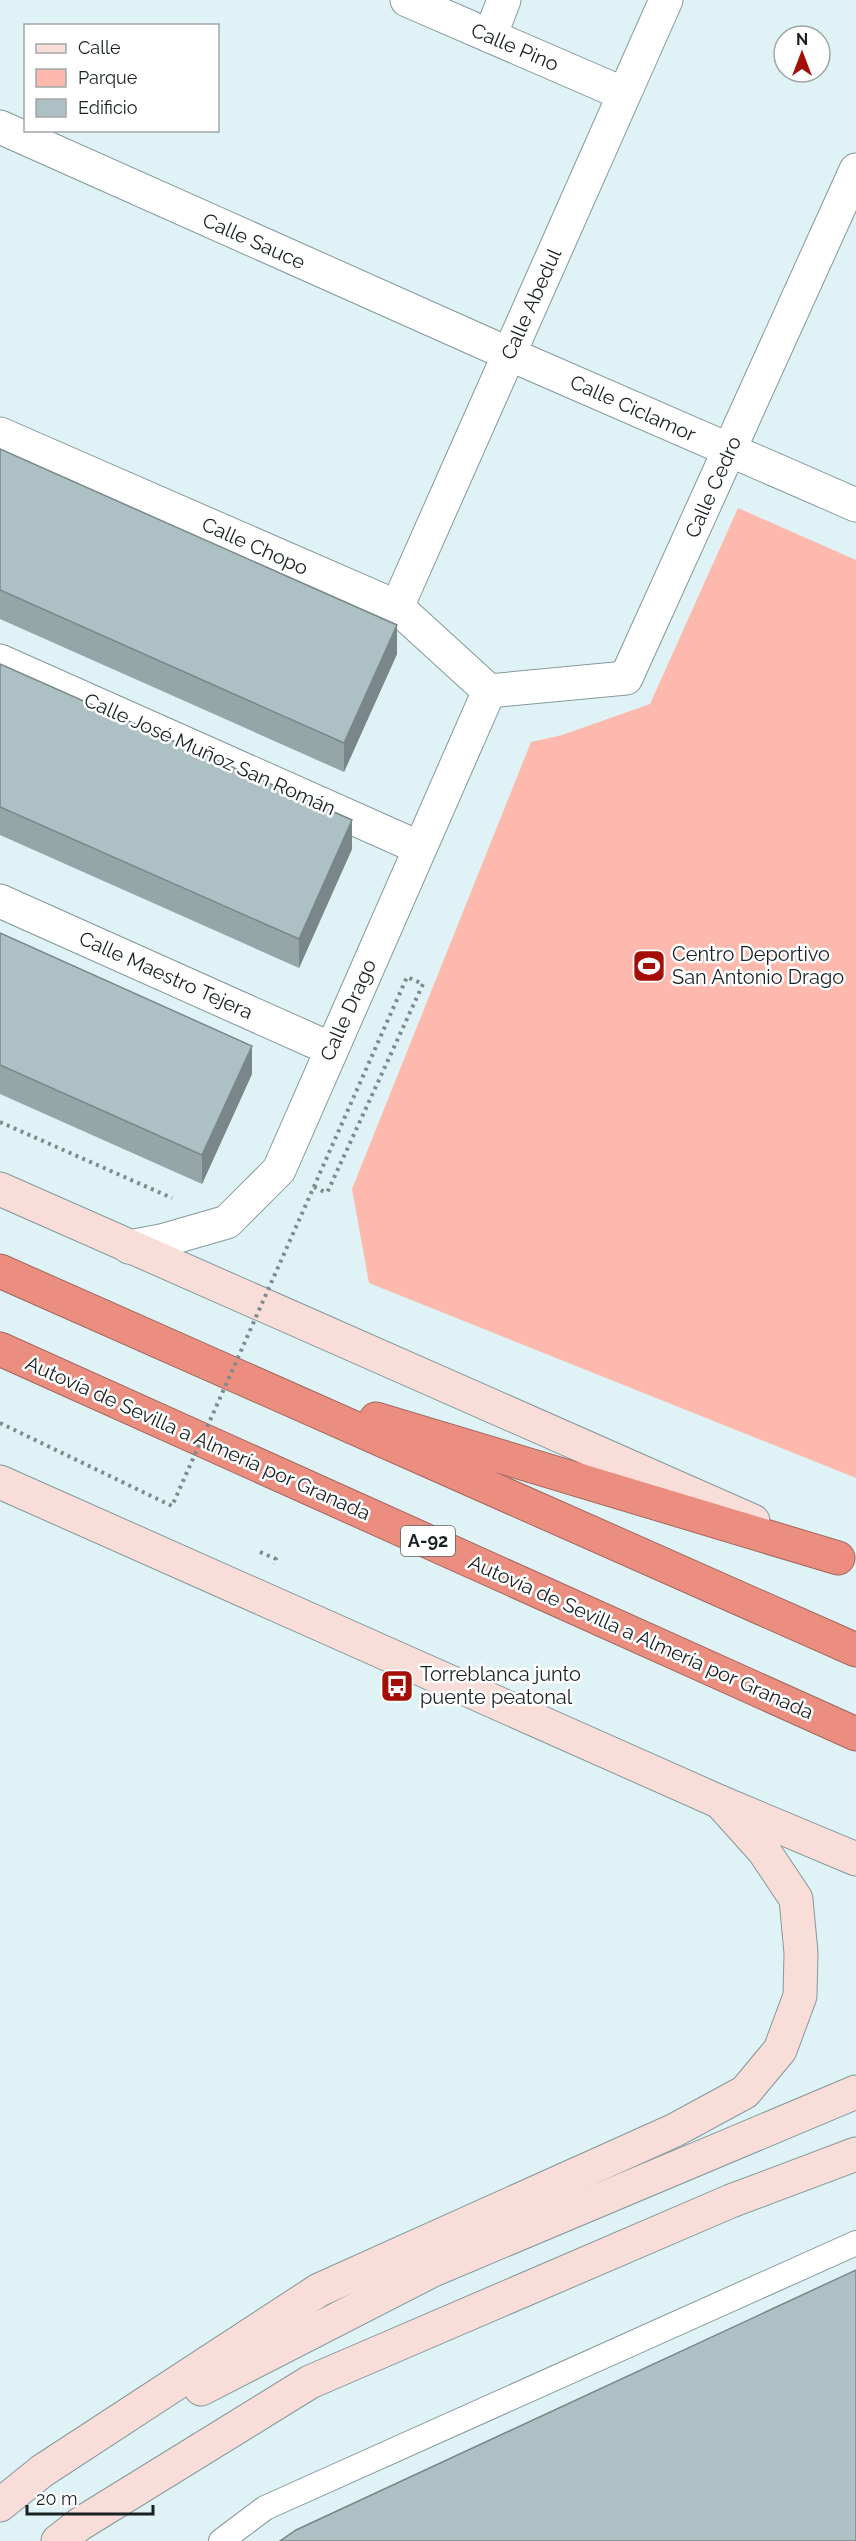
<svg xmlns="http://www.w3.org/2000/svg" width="856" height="2541" font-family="Raleway,sans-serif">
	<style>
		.green { fill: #fdb9ae }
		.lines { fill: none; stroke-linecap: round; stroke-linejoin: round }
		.lane-casing { stroke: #85989b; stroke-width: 26 }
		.street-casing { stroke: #85989b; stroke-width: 35 }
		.secondary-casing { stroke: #85989b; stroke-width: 35 }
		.highway-casing { stroke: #a2685f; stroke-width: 35 }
		.path { stroke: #7d8b8d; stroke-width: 4; stroke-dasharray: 3 4.5; stroke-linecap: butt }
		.lane { stroke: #fff; stroke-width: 24 }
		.street { stroke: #fff; stroke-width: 33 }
		.secondary { stroke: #f9ddd9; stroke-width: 33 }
		.highway { stroke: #eb8e80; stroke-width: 33 }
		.path-bridge { stroke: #7d8b8d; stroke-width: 4; stroke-dasharray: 3 4.5; stroke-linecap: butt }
		.wall { fill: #95a6a9 }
		.shaded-wall { fill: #798789 }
		.building { fill: #adc1c4; stroke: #798789; stroke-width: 1.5 }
		.labels { text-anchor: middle; stroke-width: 5; stroke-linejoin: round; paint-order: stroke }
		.shield { fill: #fff; stroke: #5e6464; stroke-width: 1.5 }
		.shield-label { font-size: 18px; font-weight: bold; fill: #192122 }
		.street-label { font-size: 20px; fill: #192122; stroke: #fff }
		.poi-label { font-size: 20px; fill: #192122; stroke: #fff; text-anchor: start }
	</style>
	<rect width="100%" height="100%" fill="#dff3f6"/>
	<!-- green -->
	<path class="green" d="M738,508L856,560V1478L369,1283L352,1189L531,742L562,735L650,704Z"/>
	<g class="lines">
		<!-- lane casing -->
		<g class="lane-casing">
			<path id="lane" d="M221,2541L265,2508L856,2243"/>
		</g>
		<!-- street casing -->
		<g class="street-casing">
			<g id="street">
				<path d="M407,0L624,94"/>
				<path d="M490,36L504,0"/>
				<path d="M0,127L509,354L856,505"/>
				<path d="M0,434L397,607L489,691"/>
				<path d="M397,607L666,0"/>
				<path d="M0,661L420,848"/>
				<path d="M489,691L626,678L856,170"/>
				<path d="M0,901L331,1049"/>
				<path d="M129,1247L161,1241L227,1222L279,1170L489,691"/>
			</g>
		</g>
		<!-- secondary casing -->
		<g class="secondary-casing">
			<g id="secondary">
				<path d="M0,1189L753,1521"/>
				<path d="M0,1482L720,1802L856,1859"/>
				<path d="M201,2389L433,2270L856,2092"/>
				<path d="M0,2505L42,2471L319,2290L675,2130L745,2092L780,2050L800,1996L801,1953L796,1899L764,1851L720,1802"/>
				<path d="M58,2541L80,2524L310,2382L731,2201L856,2154"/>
			</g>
		</g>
		<!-- highway casing -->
		<g class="highway-casing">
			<g id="highway">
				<path d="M0,1271L856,1650"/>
				<path d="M0,1349L856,1734"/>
				<path d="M376,1419L838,1558"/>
			</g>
		</g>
		<!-- path -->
		<g class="path">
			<path d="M0,1122L172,1198"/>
			<path d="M314,1187L327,1193"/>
			<path d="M260,1552L276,1559L274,1564"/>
		</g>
		<!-- lane -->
		<use href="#lane" class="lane"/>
		<!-- street -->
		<use href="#street" class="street"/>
		<!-- secondary -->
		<use href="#secondary" class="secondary"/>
		<!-- highway -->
		<use href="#highway" class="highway"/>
		<!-- path-bridge -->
		<path class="path-bridge" d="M0,1423L172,1506L407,977L423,984L327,1193"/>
	</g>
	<!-- wall -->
	<g class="wall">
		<path d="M0,449L397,654L344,772L0,619Z"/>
		<path d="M0,664L352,849L299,968L0,835Z"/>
		<path d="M0,933L252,1074L202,1184L0,1094Z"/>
	</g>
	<!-- shaded-wall -->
	<g class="shaded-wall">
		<path d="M397,625V654L344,772V743Z"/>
		<path d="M352,820V849L299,968V939Z"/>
		<path d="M252,1046V1074L202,1184V1155Z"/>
	</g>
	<!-- building -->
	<g class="building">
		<path d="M0,449L397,625L344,743L0,590Z"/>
		<path d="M0,664L352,820L299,939L0,807Z"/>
		<path d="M0,933L252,1046L202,1155L0,1065Z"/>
		<path d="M856,2270V2541H280L296,2530Z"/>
	</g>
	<!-- icons -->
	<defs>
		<g id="stadium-square" transform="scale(1.725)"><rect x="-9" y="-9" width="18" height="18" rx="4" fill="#a40e06" stroke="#fff"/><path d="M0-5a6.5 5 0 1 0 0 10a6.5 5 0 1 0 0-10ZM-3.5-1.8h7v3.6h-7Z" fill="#fff"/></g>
		<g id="bus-square" transform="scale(1.725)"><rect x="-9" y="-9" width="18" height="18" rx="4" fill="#a40e06" stroke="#fff"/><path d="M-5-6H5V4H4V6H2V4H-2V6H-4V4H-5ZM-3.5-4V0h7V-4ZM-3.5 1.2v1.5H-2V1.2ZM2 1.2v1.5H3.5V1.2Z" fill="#fff"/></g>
	</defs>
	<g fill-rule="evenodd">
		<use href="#stadium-square" x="649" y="966"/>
		<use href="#bus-square" x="397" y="1686"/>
	</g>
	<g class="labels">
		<!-- shield labels -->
		<rect class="shield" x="401" y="1526" width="54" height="30" rx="4.5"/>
		<g class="shield-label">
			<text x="428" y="1547">A-92</text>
		</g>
		<!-- street labels -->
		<g class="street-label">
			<text transform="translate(515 47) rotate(23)" y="7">Calle Pino</text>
			<text transform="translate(254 241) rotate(24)" y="7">Calle Sauce</text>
			<text transform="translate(531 304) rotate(-66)" y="7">Calle Abedul</text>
			<text transform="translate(633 408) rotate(24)" y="7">Calle Ciclamor</text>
			<text transform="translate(713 487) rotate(-66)" y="7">Calle Cedro</text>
			<text transform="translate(255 546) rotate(24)" y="7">Calle Chopo</text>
			<text transform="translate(210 754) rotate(24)" y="7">Calle José Muñoz San Román</text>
			<text transform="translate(166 975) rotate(24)" y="7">Calle Maestro Tejera</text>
			<text transform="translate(348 1010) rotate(-66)" y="7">Calle Drago</text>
			<text transform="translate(198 1438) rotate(24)" y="7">Autovía de Sevilla a Almería por Granada</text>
			<text transform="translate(641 1637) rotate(24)" y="7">Autovía de Sevilla a Almería por Granada</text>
		</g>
		<!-- poi labels -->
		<g class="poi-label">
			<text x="672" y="961">Centro Deportivo<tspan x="672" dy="23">San Antonio Drago</tspan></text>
			<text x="420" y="1681">Torreblanca junto<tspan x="420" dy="23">puente peatonal</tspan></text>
		</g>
	</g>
	<!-- legend -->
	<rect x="24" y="24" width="195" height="108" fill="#ffffff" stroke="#a3a6a7" stroke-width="1.5"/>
	<rect x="36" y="44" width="30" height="9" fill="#f9ddd9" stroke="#a3a6a7" stroke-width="1.5"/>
	<text x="78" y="54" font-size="18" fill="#192122">Calle</text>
	<rect x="36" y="69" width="30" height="18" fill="#fdb9ae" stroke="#a3a6a7" stroke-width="1.5"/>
	<text x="78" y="84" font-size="18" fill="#192122">Parque</text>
	<rect x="36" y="99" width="30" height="18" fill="#adc1c4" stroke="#a3a6a7" stroke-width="1.5"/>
	<text x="78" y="114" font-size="18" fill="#192122">Edificio</text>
	<!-- north arrow -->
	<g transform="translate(802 54)"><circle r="28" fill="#ffffff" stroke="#a3a6a7" stroke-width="1.5"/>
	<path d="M0-4.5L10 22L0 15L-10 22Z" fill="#a40e06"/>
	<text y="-9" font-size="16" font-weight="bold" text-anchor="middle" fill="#192122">N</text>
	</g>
	<!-- scale -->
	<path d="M27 2505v9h126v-9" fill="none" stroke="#192122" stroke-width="3"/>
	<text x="36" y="2505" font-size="18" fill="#192122" stroke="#ffffff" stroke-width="4.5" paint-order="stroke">20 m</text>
</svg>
